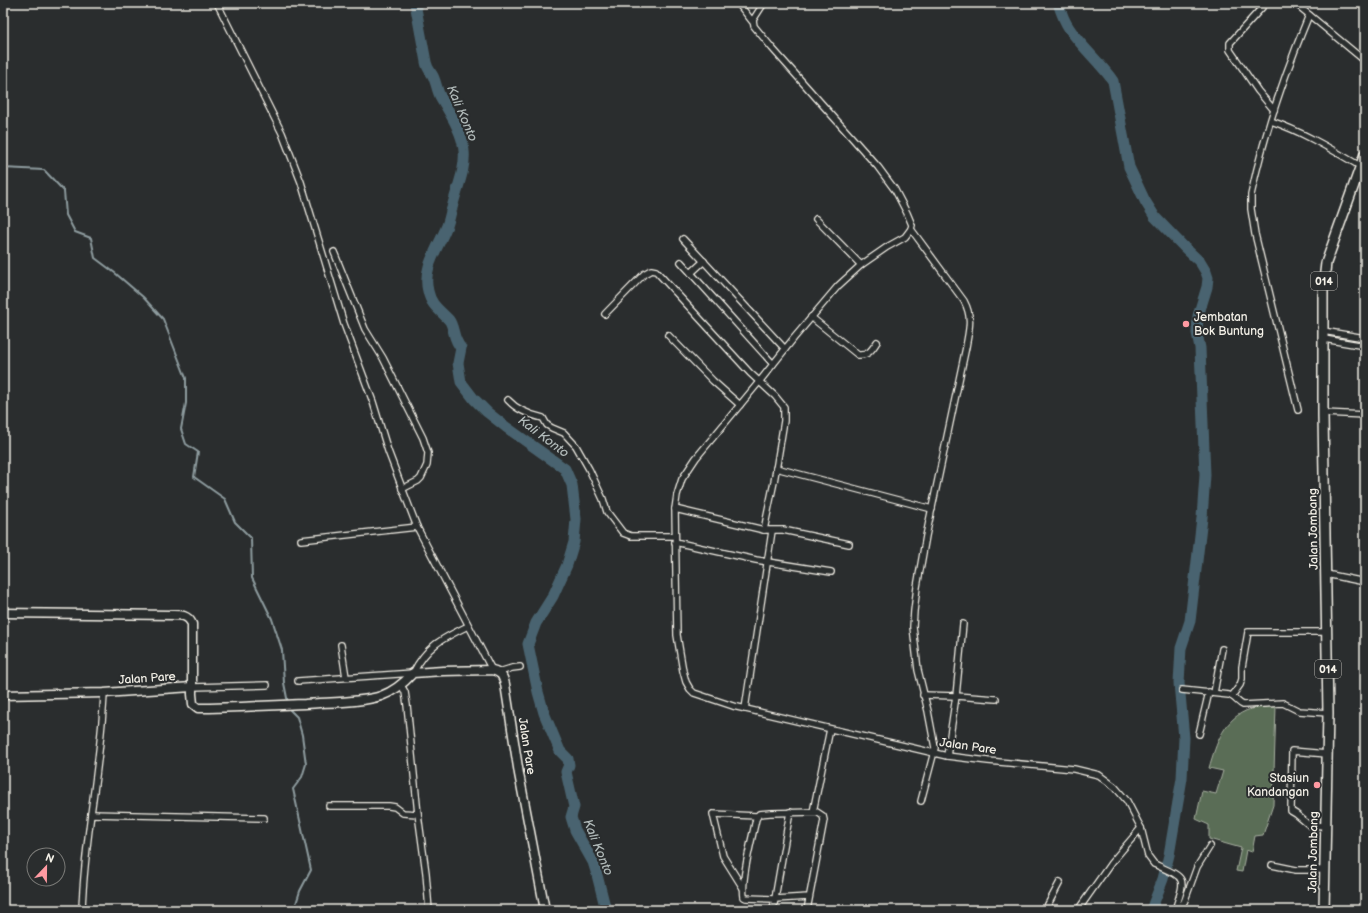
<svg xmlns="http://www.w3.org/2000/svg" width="1368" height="913" font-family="'Balsamiq Sans',sans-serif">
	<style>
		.green { fill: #5a6d57; stroke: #a7afa0 }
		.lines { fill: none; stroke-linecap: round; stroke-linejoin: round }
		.stream { stroke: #8e9c9f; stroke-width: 2 }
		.river { stroke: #4a646f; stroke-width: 11 }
		.street-casing { stroke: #f4f1e8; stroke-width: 8 }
		.secondary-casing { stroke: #f4f1e8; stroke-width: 11 }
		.primary-casing { stroke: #f4f1e8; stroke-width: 12 }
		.street { stroke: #2a2d2e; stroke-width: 5.5 }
		.secondary { stroke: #2a2d2e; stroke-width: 8 }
		.primary { stroke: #2a2d2e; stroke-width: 9 }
		.poi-dot { fill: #ff9aa2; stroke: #2a2d2e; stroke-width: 1.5 }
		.labels { text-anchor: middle; stroke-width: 4; stroke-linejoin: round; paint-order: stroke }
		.shield { fill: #2a2d2e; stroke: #b7b6b0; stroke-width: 1 }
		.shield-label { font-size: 11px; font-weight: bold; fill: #f4f1e8 }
		.poi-label { font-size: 12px; fill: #f4f1e8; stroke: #2a2d2e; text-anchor: start }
		.street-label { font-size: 12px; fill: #f4f1e8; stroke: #2a2d2e }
		.water-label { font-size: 13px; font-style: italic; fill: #b0b9b8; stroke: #2a2d2e }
	</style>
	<rect width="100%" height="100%" fill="#2a2d2e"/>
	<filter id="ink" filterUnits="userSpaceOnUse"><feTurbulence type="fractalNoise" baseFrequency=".025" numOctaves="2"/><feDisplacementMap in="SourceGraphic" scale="8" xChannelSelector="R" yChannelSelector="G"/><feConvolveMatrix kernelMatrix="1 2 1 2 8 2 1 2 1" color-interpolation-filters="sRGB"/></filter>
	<g filter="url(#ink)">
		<!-- green -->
		<path class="green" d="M1276,706L1273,805L1263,835L1255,836L1252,852L1246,850L1242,872L1236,871L1241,848L1209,839V825L1196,819L1202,791L1216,794L1223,771L1209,768C1216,744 1224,717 1251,709C1259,706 1268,707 1276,706Z"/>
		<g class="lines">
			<!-- stream -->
			<g class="stream">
				<path d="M3,168L44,170L64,191L66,215L75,232L91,238L95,258L115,273L143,297L163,319L186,378V403L181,429L186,444L198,452L194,477L225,499L235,522L251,538L252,578L272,619L282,650L284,683L288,703"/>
				<path d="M289,707L290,710L297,717L302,735L306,764L302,777L293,789L311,870L300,891L294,910"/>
			</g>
			<!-- river -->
			<g class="river">
				<path d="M415,3L426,62C427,68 430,71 433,76C436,82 437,90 440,96C449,112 463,133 464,151C466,170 456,190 452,208C450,214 449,222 446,228C438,248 422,269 428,291C431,306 440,310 449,320C455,328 452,338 461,348L458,363L461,382L474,399L487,412L506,427L565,469L572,485L576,519L574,542L567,565L553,596L536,623L528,644L538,692L544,713L560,751L568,759L569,765L566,772L574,807L571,817L575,830L593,862L597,875L606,910"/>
				<path d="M1058,3C1061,12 1064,21 1069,28C1082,48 1100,62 1113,81L1129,167L1145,201L1155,217L1183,246L1200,262L1206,272L1208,278L1207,287L1198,316L1197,333L1200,348L1205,475L1202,518L1190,621L1181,648L1179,683L1184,738L1182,778L1169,855L1163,879L1151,910"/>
			</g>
			<!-- street casing -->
			<g class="street-casing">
				<g id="street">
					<path d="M217,3L282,133L301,182L344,324L373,402L388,451L417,527L492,670"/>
					<path d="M738,3L752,21"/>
					<path d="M764,3L753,20L754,26L772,48L878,167L895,190L907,213L912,225L911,229L905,237L887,247L861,265L838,286L794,338L759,382L696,458L682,479L677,495L675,509L677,635L683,671L686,682L690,689L694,693L733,706L947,756L988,761L1074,769L1099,775L1115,787L1127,801L1141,828L1148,856L1154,864C1187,879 1186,876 1175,910"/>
					<path d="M1266,3L1230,43V50L1258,91L1274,110"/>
					<path d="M1295,3L1365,61"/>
					<path d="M1271,121C1303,132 1331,149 1360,166"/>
					<path d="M816,219L861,265"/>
					<path d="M911,229L964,301C973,318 969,329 966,347L926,536L917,587L914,611L913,627L918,670L928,711L935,748L921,801"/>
					<path d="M683,239L785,349"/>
					<path d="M334,252L365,329L383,358L423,438L428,453L427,465L421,478L418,481L402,489"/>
					<path d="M681,262L773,364"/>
					<path d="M691,273L704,261"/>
					<path d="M605,314L644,274L651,270L656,271L750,373L775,396L784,407V421L774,482L764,530"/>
					<path d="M811,317L858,355C869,356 872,349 877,342"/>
					<path d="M1323,331L1365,338"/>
					<path d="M668,335L713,381L740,405"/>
					<path d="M1324,339L1365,346"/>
					<path d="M508,400C517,410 530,415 543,418L547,425L552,428L564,433L576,446L589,469L603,499L607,512L623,533L631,536H675"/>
					<path d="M1298,410L1255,234L1251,209V195C1264,134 1285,73 1309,15"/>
					<path d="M1324,413L1365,415"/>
					<path d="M776,468L932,509"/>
					<path d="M675,509L764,530H783L849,544"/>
					<path d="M301,540L417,527"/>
					<path d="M675,542L756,560L831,572"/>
					<path d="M1326,574L1365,582"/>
					<path d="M341,645L346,677"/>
					<path d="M499,672L512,668L520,667"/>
					<path d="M298,681L413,673C427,646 441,639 468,626"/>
					<path d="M401,685L405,692L407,705L418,814L426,873L429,910"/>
					<path d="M192,687L267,685"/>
					<path d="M1182,690L1229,695C1235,697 1238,703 1243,705L1283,703L1299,711L1328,713"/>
					<path d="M1214,693L1222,649"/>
					<path d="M923,695L956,696L996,699"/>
					<path d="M1232,696L1240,685L1242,679V667L1248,632H1328"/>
					<path d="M745,709L772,531"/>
					<path d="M1199,734L1209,692"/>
					<path d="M947,756L956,696L963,624"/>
					<path d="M329,806H389L395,807L403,813L418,814"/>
					<path d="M813,812L830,729"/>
					<path d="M91,814L264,818"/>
					<path d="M1326,826L1309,825L1296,814L1291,811L1292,751L1327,754"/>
					<path d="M1272,865L1296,870H1325"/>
					<path d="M743,888L723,856L713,814L757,816"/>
					<path d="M82,910C84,837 101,766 104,693"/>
					<path d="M773,910L790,812"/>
					<path d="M807,910L824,820L823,816L817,812L770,813L759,814L756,819C752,839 741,878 744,897L746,898L775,899L809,897"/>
					<path d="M1045,910L1060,882"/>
					<path d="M1078,910L1111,863L1141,828"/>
					<path d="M1180,910L1185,900L1197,867L1210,846"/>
				</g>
			</g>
			<!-- secondary casing -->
			<g class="secondary-casing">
				<g id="secondary">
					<path d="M3,613L173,615C181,615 188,615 192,624V694L193,704L198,708C234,708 270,705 305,704C329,702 359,703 381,696C395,691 404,683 413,673L443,671L492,670C501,672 503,676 505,684L519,774L545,910"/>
					<path d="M3,695L104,693L192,687"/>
				</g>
			</g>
			<!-- primary casing -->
			<g class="primary-casing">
				<path id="primary" d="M1324,910L1328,713L1323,415V290L1326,263L1365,154"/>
			</g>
			<!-- street -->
			<use href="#street" class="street"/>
			<!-- secondary -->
			<use href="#secondary" class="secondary"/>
			<!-- primary -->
			<use href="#primary" class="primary"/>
		</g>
	</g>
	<!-- markers -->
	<g class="poi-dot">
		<circle cx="1186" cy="324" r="4"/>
		<circle cx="1317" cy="785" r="4"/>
	</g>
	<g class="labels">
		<!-- shield labels -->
		<g class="shield">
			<rect x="1311" y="272" width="26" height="18" rx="3"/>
			<rect x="1315" y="660" width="26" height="18" rx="3"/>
		</g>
		<g class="shield-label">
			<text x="1324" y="285">014</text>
			<text x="1328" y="673">014</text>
		</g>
		<!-- poi labels -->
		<g class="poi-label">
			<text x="1194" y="321">Jembatan<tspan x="1194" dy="14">Bok Buntung</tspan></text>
			<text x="1309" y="782" text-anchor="end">Stasiun<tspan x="1309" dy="14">Kandangan</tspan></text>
		</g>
		<!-- street labels -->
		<g class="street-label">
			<text transform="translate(1313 529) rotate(-91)" y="4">Jalan Jombang</text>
			<text transform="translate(147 678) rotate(-4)" y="4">Jalan Pare</text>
			<text transform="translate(527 746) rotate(81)" y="4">Jalan Pare</text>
			<text transform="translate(968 746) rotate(8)" y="4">Jalan Pare</text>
			<text transform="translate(1313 852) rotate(-89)" y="4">Jalan Jombang</text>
		</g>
		<!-- water labels -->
		<g class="water-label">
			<text transform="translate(463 113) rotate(67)" y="5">Kali Konto</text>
			<text transform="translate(544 436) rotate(37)" y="5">Kali Konto</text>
			<text transform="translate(599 847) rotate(68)" y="5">Kali Konto</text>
		</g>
	</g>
	<!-- margin -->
	<rect width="1368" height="913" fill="none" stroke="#2a2d2e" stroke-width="16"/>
	<rect x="8" y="8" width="1352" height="897" fill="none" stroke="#f4f1e8" stroke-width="1.5" filter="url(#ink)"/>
	<!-- north arrow -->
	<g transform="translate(46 867) rotate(22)"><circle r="19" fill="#2a2d2e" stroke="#7b7b78"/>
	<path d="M0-3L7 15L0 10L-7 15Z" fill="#ff9aa2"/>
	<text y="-6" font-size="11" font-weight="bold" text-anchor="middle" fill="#f4f1e8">N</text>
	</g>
</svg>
